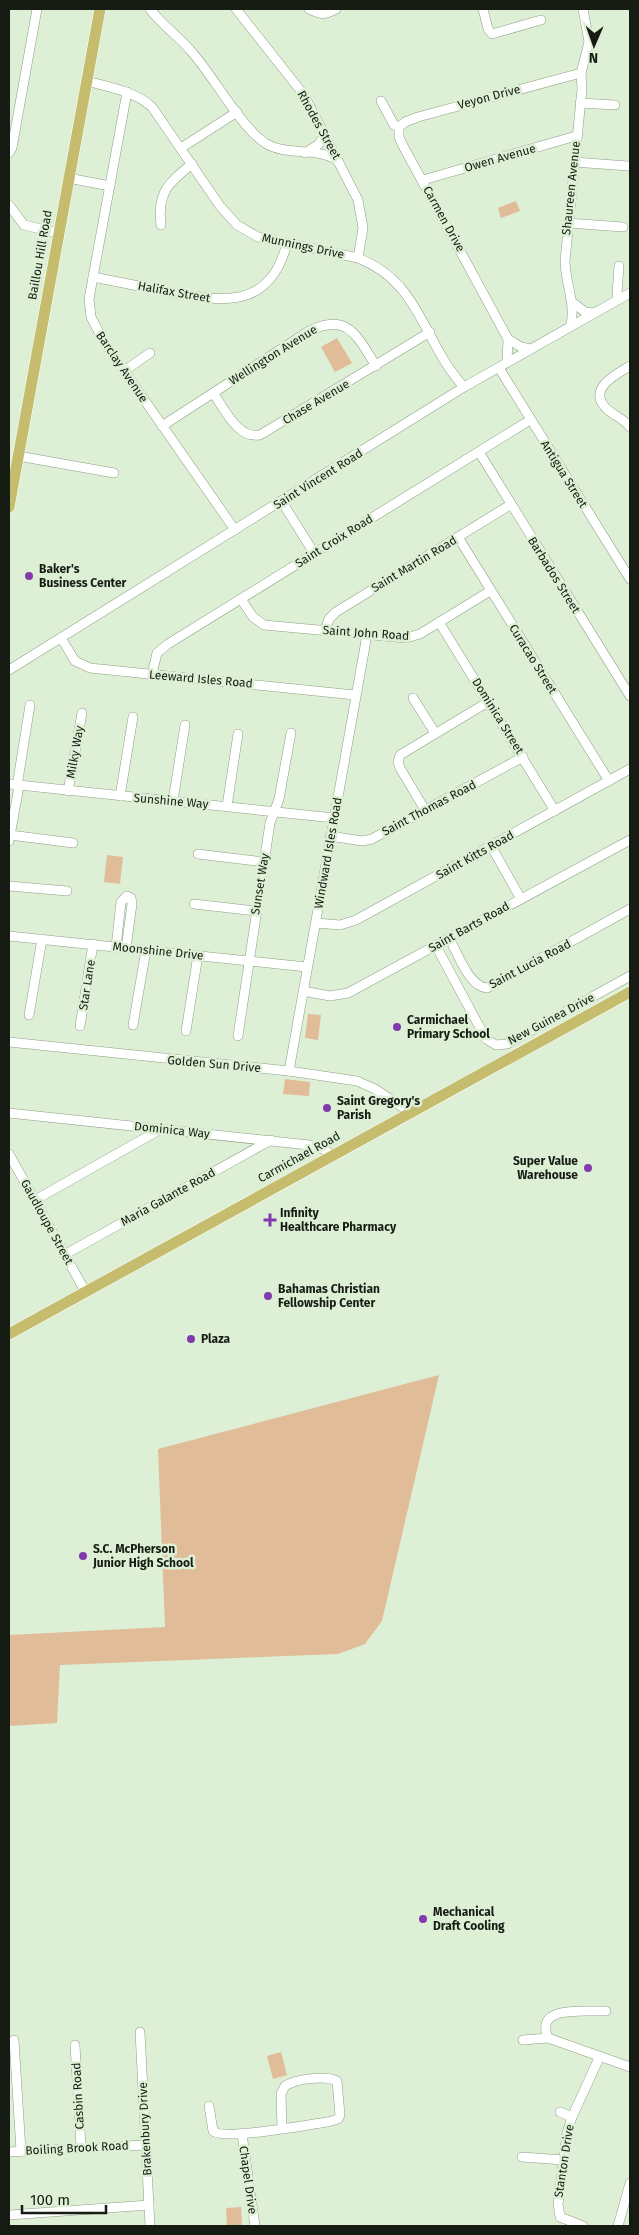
<svg xmlns="http://www.w3.org/2000/svg" width="639" height="2235" font-family="'Fira Sans',sans-serif">
	<style>
		.green { fill: #e0bc98 }
		.lines { fill: none; stroke-linecap: round; stroke-linejoin: round }
		.minor-casing { stroke: #8d9f86; stroke-width: 10 }
		.major-casing { stroke: #fff; stroke-width: 12 }
		.minor { stroke: #fff; stroke-width: 9 }
		.major { stroke: #c5bc6d; stroke-width: 11 }
		.poi-dot { fill: #813aad; stroke: #ddf0d6; stroke-width: 2 }
		.labels { text-anchor: middle; stroke-width: 5; stroke-linejoin: round; paint-order: stroke }
		.street-label { font-size: 12px; fill: #161c13; stroke: #ddf0d6 }
		.poi-label { font-size: 12px; font-weight: bold; fill: #161c13; stroke: #ddf0d6; text-anchor: start }
	</style>
	<rect width="100%" height="100%" fill="#ddf0d6"/>
	<!-- green -->
	<g class="green">
		<path d="M516,201L520,211L501,218L498,208Z"/>
		<path d="M337,338L352,363L335,372L321,347Z"/>
		<path d="M107,855L123,857L120,884L104,882Z"/>
		<path d="M308,1014L321,1015L318,1040L305,1038Z"/>
		<path d="M285,1079L310,1082L309,1096L283,1094Z"/>
		<path d="M439,1375L382,1621L365,1644L338,1654L60,1665L57,1723L9,1726V1635L165,1627L158,1449Z"/>
		<path d="M281,2052L287,2075L273,2079L267,2056Z"/>
		<path d="M241,2207L242,2226H227L226,2208Z"/>
	</g>
	<g class="lines">
		<!-- minor casing -->
		<g class="minor-casing">
			<g id="minor">
				<path d="M150,9C161,24 178,36 190,50C214,76 238,124 265,143C287,157 321,146 339,162"/>
				<path d="M236,9L304,95L358,200L363,228L358,258"/>
				<path d="M309,9C321,15 325,15 336,9"/>
				<path d="M483,9L488,29L492,34L541,20"/>
				<path d="M86,81C109,87 134,91 152,107L220,206L237,225L258,237L358,258C421,282 423,343 464,387"/>
				<path d="M127,92L89,299L91,317L104,342L235,530"/>
				<path d="M381,101L394,125L399,127"/>
				<path d="M580,103L615,105"/>
				<path d="M399,127V137L402,144L508,339L507,362"/>
				<path d="M399,127L405,122L418,117L581,73"/>
				<path d="M181,148L237,112"/>
				<path d="M9,153L12,148L37,9"/>
				<path d="M305,153L319,144L325,134"/>
				<path d="M574,162L628,166"/>
				<path d="M68,178L110,186"/>
				<path d="M423,180L576,136"/>
				<path d="M9,205L24,225L58,233"/>
				<path d="M568,223L623,227"/>
				<path d="M161,225C157,193 168,183 192,164"/>
				<path d="M619,266L617,294L619,299"/>
				<path d="M93,277C118,282 144,287 169,292C223,302 270,310 287,243"/>
				<path d="M572,302L585,312L594,313"/>
				<path d="M570,327C577,307 565,282 565,261L582,89L581,73L589,42L583,9"/>
				<path d="M508,339L521,347L530,349"/>
				<path d="M630,366C616,374 585,390 608,410C615,416 624,419 630,427"/>
				<path d="M499,368L630,579"/>
				<path d="M124,371L150,353"/>
				<path d="M213,393C225,409 237,439 260,435L430,332"/>
				<path d="M162,426L309,331C348,312 357,336 376,366"/>
				<path d="M479,452L630,696"/>
				<path d="M18,456L114,473"/>
				<path d="M282,502L314,553"/>
				<path d="M458,537L609,781"/>
				<path d="M241,599L253,617L264,625L406,638L420,634L490,591"/>
				<path d="M439,622L555,811"/>
				<path d="M325,630L329,619L336,612L510,505"/>
				<path d="M61,638L75,661L90,668L355,695"/>
				<path d="M9,670L464,387L630,293"/>
				<path d="M152,674L157,653L168,644L530,420"/>
				<path d="M413,698L435,733"/>
				<path d="M9,784L334,818"/>
				<path d="M68,791L82,713"/>
				<path d="M120,796L133,717"/>
				<path d="M173,801L185,725"/>
				<path d="M227,806L238,734"/>
				<path d="M425,810L400,768L398,762L400,755L488,702"/>
				<path d="M10,835L73,843"/>
				<path d="M330,836L362,841L372,839L523,757"/>
				<path d="M9,841L18,792V780L30,705"/>
				<path d="M491,846L521,899"/>
				<path d="M198,854L264,862"/>
				<path d="M9,886L67,891"/>
				<path d="M194,904L256,911"/>
				<path d="M316,923L340,925L356,920L630,769"/>
				<path d="M9,936L307,967"/>
				<path d="M449,938C458,953 468,986 487,988L630,909"/>
				<path d="M436,946L486,1039L496,1045L507,1044L630,976"/>
				<path d="M116,947L121,902L127,896L131,898L132,904L126,948"/>
				<path d="M303,991L330,996L348,993L630,840"/>
				<path d="M29,1015L42,939"/>
				<path d="M133,1025L146,950"/>
				<path d="M80,1026L93,944"/>
				<path d="M186,1031L198,955"/>
				<path d="M238,1036L270,823L279,799L291,733"/>
				<path d="M9,1042L289,1071L357,1081L375,1089L410,1112"/>
				<path d="M289,1071L367,635"/>
				<path d="M9,1113L309,1145L323,1149L333,1155"/>
				<path d="M9,1154L85,1291"/>
				<path d="M35,1200L161,1129"/>
				<path d="M64,1255L271,1140"/>
				<path d="M140,2032L150,2226"/>
				<path d="M548,2038C534,2004 586,2012 606,2011"/>
				<path d="M14,2040L21,2151"/>
				<path d="M523,2040L548,2038L630,2067"/>
				<path d="M75,2045L81,2147"/>
				<path d="M209,2106L213,2131C223,2141 310,2124 328,2122L338,2119L340,2115L337,2081C325,2075 296,2079 285,2086L281,2094L282,2128"/>
				<path d="M560,2112L572,2117"/>
				<path d="M242,2134L255,2226"/>
				<path d="M9,2152L145,2145"/>
				<path d="M522,2157L563,2160"/>
				<path d="M9,2215L149,2205"/>
				<path d="M583,2226L560,2217L558,2204L567,2133L572,2117L600,2056"/>
				<path d="M618,2226L630,2183"/>
			</g>
		</g>
		<!-- major casing -->
		<g class="major-casing">
			<g id="major">
				<path d="M9,507L100,9"/>
				<path d="M9,1334L630,992"/>
			</g>
		</g>
		<!-- minor -->
		<use href="#minor" class="minor"/>
		<!-- major -->
		<use href="#major" class="major"/>
	</g>
	<!-- markers -->
	<g class="poi-dot">
		<circle cx="29" cy="576" r="5"/>
		<circle cx="397" cy="1027" r="5"/>
		<circle cx="327" cy="1108" r="5"/>
		<circle cx="588" cy="1168" r="5"/>
		<path d="M267.5 1212.5h5v5h5v5h-5v5h-5v-5h-5v-5h5z"/>
		<circle cx="268" cy="1296" r="5"/>
		<circle cx="191" cy="1339" r="5"/>
		<circle cx="83" cy="1556" r="5"/>
		<circle cx="423" cy="1919" r="5"/>
	</g>
	<g class="labels">
		<!-- street labels -->
		<g class="street-label">
			<text transform="translate(489 97) rotate(-15)" y="4">Veyon Drive</text>
			<text transform="translate(319 125) rotate(61)" y="4">Rhodes Street</text>
			<text transform="translate(500 158) rotate(-16)" y="4">Owen Avenue</text>
			<text transform="translate(571 188) rotate(-84)" y="4">Shaureen Avenue</text>
			<text transform="translate(444 219) rotate(61)" y="4">Carmen Drive</text>
			<text transform="translate(303 246) rotate(12)" y="4">Munnings Drive</text>
			<text transform="translate(40 255) rotate(-80)" y="4">Baillou Hill Road</text>
			<text transform="translate(174 292) rotate(10)" y="4">Halifax Street</text>
			<text transform="translate(273 355) rotate(-32)" y="4">Wellington Avenue</text>
			<text transform="translate(122 367) rotate(56)" y="4">Barclay Avenue</text>
			<text transform="translate(316 402) rotate(-31)" y="4">Chase Avenue</text>
			<text transform="translate(564 474) rotate(58)" y="4">Antigua Street</text>
			<text transform="translate(318 479) rotate(-32)" y="4">Saint Vincent Road</text>
			<text transform="translate(334 541) rotate(-32)" y="4">Saint Croix Road</text>
			<text transform="translate(414 564) rotate(-31)" y="4">Saint Martin Road</text>
			<text transform="translate(554 575) rotate(58)" y="4">Barbados Street</text>
			<text transform="translate(366 633) rotate(4)" y="4">Saint John Road</text>
			<text transform="translate(533 659) rotate(58)" y="4">Curacao Street</text>
			<text transform="translate(201 679) rotate(5)" y="4">Leeward Isles Road</text>
			<text transform="translate(498 716) rotate(58)" y="4">Dominica Street</text>
			<text transform="translate(75 752) rotate(-80)" y="4">Milky Way</text>
			<text transform="translate(171 801) rotate(5)" y="4">Sunshine Way</text>
			<text transform="translate(429 808) rotate(-28)" y="4">Saint Thomas Road</text>
			<text transform="translate(328 853) rotate(-80)" y="4">Windward Isles Road</text>
			<text transform="translate(475 855) rotate(-29)" y="4">Saint Kitts Road</text>
			<text transform="translate(260 884) rotate(-81)" y="4">Sunset Way</text>
			<text transform="translate(469 927) rotate(-29)" y="4">Saint Barts Road</text>
			<text transform="translate(158 951) rotate(6)" y="4">Moonshine Drive</text>
			<text transform="translate(530 964) rotate(-28)" y="4">Saint Lucia Road</text>
			<text transform="translate(87 985) rotate(-81)" y="4">Star Lane</text>
			<text transform="translate(551 1019) rotate(-28)" y="4">New Guinea Drive</text>
			<text transform="translate(214 1064) rotate(5)" y="4">Golden Sun Drive</text>
			<text transform="translate(172 1130) rotate(6)" y="4">Dominica Way</text>
			<text transform="translate(299 1157) rotate(-29)" y="4">Carmichael Road</text>
			<text transform="translate(168 1197) rotate(-29)" y="4">Maria Galante Road</text>
			<text transform="translate(47 1222) rotate(61)" y="4">Gaudloupe Street</text>
			<text transform="translate(78 2096) rotate(-93)" y="4">Casbin Road</text>
			<text transform="translate(145 2129) rotate(-93)" y="4">Brakenbury Drive</text>
			<text transform="translate(77 2148) rotate(-3)" y="4">Boiling Brook Road</text>
			<text transform="translate(564 2161) rotate(-81)" y="4">Stanton Drive</text>
			<text transform="translate(248 2180) rotate(82)" y="4">Chapel Drive</text>
		</g>
		<!-- poi labels -->
		<g class="poi-label">
			<text x="39" y="573">Baker's<tspan x="39" dy="14">Business Center</tspan></text>
			<text x="407" y="1024">Carmichael<tspan x="407" dy="14">Primary School</tspan></text>
			<text x="337" y="1105">Saint Gregory's<tspan x="337" dy="14">Parish</tspan></text>
			<text x="578" y="1165" text-anchor="end">Super Value<tspan x="578" dy="14">Warehouse</tspan></text>
			<text x="280" y="1217">Infinity<tspan x="280" dy="14">Healthcare Pharmacy</tspan></text>
			<text x="278" y="1293">Bahamas Christian<tspan x="278" dy="14">Fellowship Center</tspan></text>
			<text x="201" y="1343">Plaza</text>
			<text x="93" y="1553">S.C. McPherson<tspan x="93" dy="14">Junior High School</tspan></text>
			<text x="433" y="1916">Mechanical<tspan x="433" dy="14">Draft Cooling</tspan></text>
		</g>
	</g>
	<!-- border -->
	<rect width="639" height="2235" fill="none" stroke="#161c13" stroke-width="20"/>
	<!-- north arrow -->
	<g transform="translate(594 45) rotate(182)" stroke="#ddf0d6" stroke-width="4" paint-order="stroke">
	<path d="M0-4L9 19L0 12L-9 19Z" fill="#161c13"/>
	<text y="-8" font-size="14" font-weight="bold" text-anchor="middle" fill="#161c13">N</text>
	</g>
	<!-- scale -->
	<path d="M22 2205v8h84v-8" fill="none" stroke="#161c13" stroke-width="2.5"/>
	<text x="30" y="2205" font-size="15" fill="#161c13" stroke="#ddf0d6" stroke-width="4" paint-order="stroke">100 m</text>
</svg>
